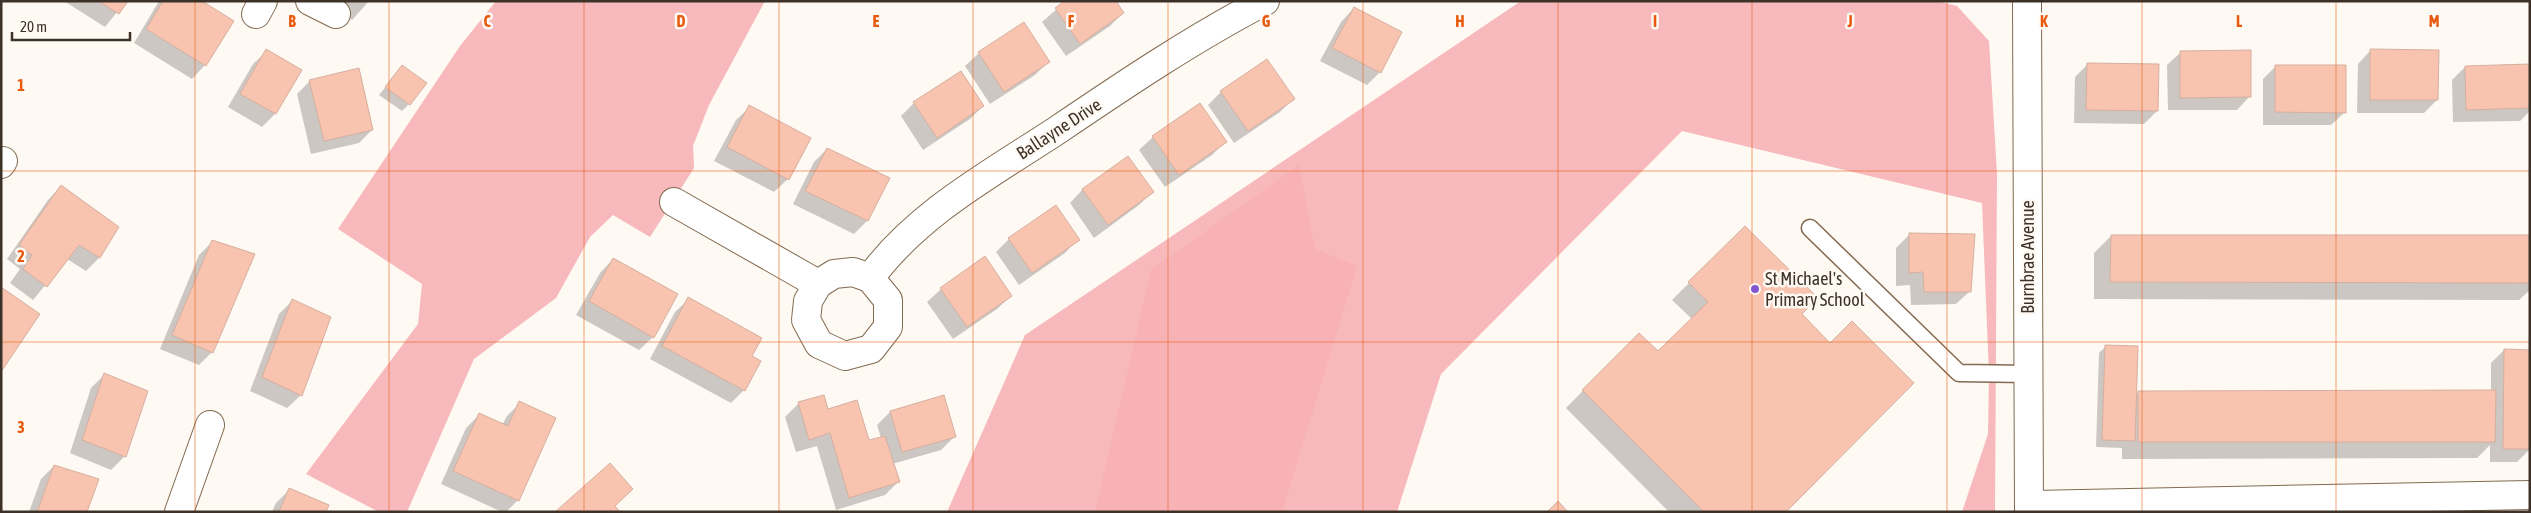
<svg xmlns="http://www.w3.org/2000/svg" width="2531" height="513" font-family="'Asap Condensed',sans-serif">
	<style>
		.green { fill: #f7b9bb }
		.forest { fill: #f8b2b5 }
		.shadow { fill: #0003 }
		.building { fill: #f8c4b0; stroke: #d5afa0 }
		.lines { fill: none; stroke-linecap: round; stroke-linejoin: round }
		.service-casing { stroke: #826a50; stroke-width: 19 }
		.minor-casing { stroke: #826a50; stroke-width: 30 }
		.service { stroke: #fff; stroke-width: 16 }
		.minor { stroke: #fff; stroke-width: 28 }
		.grid { fill: none; stroke: #e8590c; stroke-width: 1; stroke-opacity: 0.55 }
		.poi-dot { fill: #8356cf; stroke: #fff9f3; stroke-width: 2 }
		.labels { text-anchor: middle; stroke-width: 5; stroke-linejoin: round; paint-order: stroke }
		.street-label { font-size: 18px; fill: #3d3227; stroke: #fff9f3 }
		.poi-label { font-size: 18px; fill: #3d3227; stroke: #fff9f3; text-anchor: start }
		.grid-label { font-size: 16px; text-anchor: middle; font-weight: bold; fill: #e8590c; stroke: #fff9f3; stroke-width: 5; stroke-linejoin: round; paint-order: stroke }
	</style>
	<rect width="100%" height="100%" fill="#fff9f3"/>
	<!-- green -->
	<g class="green">
		<path d="M496,1H765L709,105L693,146L694,168L650,237L613,215L590,237L556,298L474,359L407,512H379L306,474L418,324L422,284L338,229L460,46Z"/>
		<path d="M1521,1H1937L1957,6L1989,41L1997,174L1995,512H1962L1988,434L1989,375L1982,203L1682,131L1441,374L1397,512H947L1025,335Z"/>
	</g>
	<!-- forest -->
	<path class="forest" d="M1299,165L1315,249L1357,266L1282,512H1095L1151,270Z"/>
	<!-- shadow -->
	<g class="shadow">
		<path d="M64,1H126L105,27Z"/>
		<path d="M159,1H200L205,65L192,79L134,43Z"/>
		<path d="M323,1H369L352,20Z"/>
		<path d="M1066,1L1123,13L1110,26L1066,56L1042,22Z"/>
		<path d="M1354,8L1380,72L1367,85L1320,61L1341,22Z"/>
		<path d="M2371,50L2437,100L2424,113H2357L2358,64Z"/>
		<path d="M267,51L300,70L275,114L262,127L228,107L253,64Z"/>
		<path d="M2181,52L2250,96L2237,110H2168L2167,65Z"/>
		<path d="M979,53L1048,62L1035,75L990,104L965,66Z"/>
		<path d="M2088,64L2157,111L2144,124L2074,123L2075,77Z"/>
		<path d="M2276,66L2345,112L2331,125H2263V79Z"/>
		<path d="M2530,66V111L2520,121L2453,122L2452,80L2465,67Z"/>
		<path d="M402,67L409,104L402,111L379,95Z"/>
		<path d="M310,81L372,130L359,143L311,154L297,94Z"/>
		<path d="M1221,92L1293,99L1280,112L1234,143L1208,105Z"/>
		<path d="M914,103L983,106L970,119L923,150L901,116Z"/>
		<path d="M1200,105L1225,142L1212,155L1165,187L1139,150L1153,137Z"/>
		<path d="M750,107L788,179L774,192L714,161L736,120Z"/>
		<path d="M827,149L867,221L854,234L793,204L814,162Z"/>
		<path d="M61,186L117,228L99,258L86,271L67,259L33,300L10,283L20,269L7,259L48,200Z"/>
		<path d="M1083,189L1152,192L1139,205L1094,238L1070,203Z"/>
		<path d="M1745,227L1800,314L1784,512H1669L1566,408L1639,334L1658,353L1692,319L1672,300Z"/>
		<path d="M1910,234L1970,291L1956,304L1911,305L1910,285L1896,286V248Z"/>
		<path d="M2111,236L2530,237V290L2519,300L2094,299V253Z"/>
		<path d="M1009,239H1078L1065,253L1019,285L996,252Z"/>
		<path d="M213,241L212,352L199,365L160,349L199,255Z"/>
		<path d="M613,259L653,337L639,350L576,315L600,273Z"/>
		<path d="M941,289L1011,296L997,309L953,339L927,302Z"/>
		<path d="M689,299L751,356L744,390L731,403L650,359L675,312Z"/>
		<path d="M292,301L301,395L287,408L250,391L279,314Z"/>
		<path d="M2106,346L2135,396L2139,392H2491V363L2504,350L2530,351V449L2517,462H2490V445L2477,458L2122,459V448L2096,447L2099,353Z"/>
		<path d="M105,374L125,456L111,470L70,453L91,388Z"/>
		<path d="M823,396L827,411L868,442L881,438L877,425L890,412L955,436L941,450L892,464L898,482L885,495L836,510L817,446L796,452L785,417L798,404Z"/>
		<path d="M520,403L518,500L506,512H502L441,484L466,428L479,415L502,425L507,416Z"/>
		<path d="M54,466L86,512H29L41,479Z"/>
		<path d="M289,490L325,512H272L276,503Z"/>
	</g>
	<!-- building -->
	<g class="building">
		<path d="M98,1H128L119,14Z"/>
		<path d="M163,1H202L234,21L206,66L146,29Z"/>
		<path d="M1064,1H1116L1124,13L1080,44L1055,8Z"/>
		<path d="M1354,7L1402,32L1381,73L1332,48Z"/>
		<path d="M1024,22L1050,62L1004,92L978,52Z"/>
		<path d="M266,49L302,70L276,114L240,94Z"/>
		<path d="M2370,49L2439,50L2438,100H2370Z"/>
		<path d="M2251,50V97L2180,98V51Z"/>
		<path d="M1267,59L1295,99L1248,131L1220,91Z"/>
		<path d="M2087,63L2159,64L2158,111L2086,110Z"/>
		<path d="M2530,64V108L2466,110L2465,66Z"/>
		<path d="M402,65L427,83L410,105L385,87Z"/>
		<path d="M2275,65H2346V113L2275,112Z"/>
		<path d="M359,68L373,130L324,141L309,80Z"/>
		<path d="M961,71L984,106L937,138L913,102Z"/>
		<path d="M1200,103L1227,142L1179,175L1152,136Z"/>
		<path d="M749,105L811,138L789,180L727,147Z"/>
		<path d="M827,148L890,178L868,221L805,191Z"/>
		<path d="M1128,156L1154,192L1108,225L1082,189Z"/>
		<path d="M61,185L119,227L100,258L79,245L47,287L23,269L32,255L19,245Z"/>
		<path d="M1056,205L1080,240L1032,273L1008,238Z"/>
		<path d="M1745,226L1818,298L1802,314L1830,343L1852,321L1914,383L1786,512H1704L1582,390L1639,333L1658,351L1708,302L1688,282Z"/>
		<path d="M1909,233L1975,234L1971,292H1924L1923,272L1909,273Z"/>
		<path d="M2111,235H2530V283L2110,282Z"/>
		<path d="M212,240L255,254L213,353L172,335Z"/>
		<path d="M985,256L1012,296L967,327L940,288Z"/>
		<path d="M613,258L678,294L654,338L589,301Z"/>
		<path d="M1,287L40,314L1,372Z"/>
		<path d="M688,297L762,338L752,356L761,361L745,391L662,346Z"/>
		<path d="M292,299L331,317L302,396L262,377Z"/>
		<path d="M2105,345L2138,346L2135,441L2102,440Z"/>
		<path d="M2504,349L2530,350V449H2503Z"/>
		<path d="M104,373L148,391L126,457L82,440Z"/>
		<path d="M2496,390L2495,442H2138V391Z"/>
		<path d="M824,395L828,409L857,400L869,440L885,436L900,482L849,498L830,433L809,440L798,402Z"/>
		<path d="M944,395L956,437L902,452L890,411Z"/>
		<path d="M519,401L556,418L519,501L453,471L479,413L508,426Z"/>
		<path d="M610,463L633,489L615,506L620,512H555Z"/>
		<path d="M54,465L99,479L87,512H37Z"/>
		<path d="M289,488L329,505L326,512H279Z"/>
		<path d="M1558,501L1568,512H1547Z"/>
	</g>
	<g class="lines">
		<!-- service casing -->
		<g class="service-casing">
			<path id="service" d="M1810,228L1959,373L2029,374"/>
		</g>
		<!-- minor casing -->
		<g class="minor-casing">
			<g id="minor">
				<path d="M310,1L336,14"/>
				<path d="M2027,1L2029,512"/>
				<path d="M256,14L263,1"/>
				<path d="M1,164L3,161"/>
				<path d="M674,202L818,284"/>
				<path d="M853,272L870,278L888,300V327L871,349L845,356L819,344L806,320L808,301L818,284L834,274Z"/>
				<path d="M870,278C918,213 989,175 1056,131C1124,85 1192,39 1265,1"/>
				<path d="M2029,505L2530,495"/>
				<path d="M179,512L210,425"/>
			</g>
		</g>
		<!-- service -->
		<use href="#service" class="service"/>
		<!-- minor -->
		<use href="#minor" class="minor"/>
	</g>
	<!-- grid -->
	<path class="grid" d="M195,1V512M389,1V512M584,1V512M779,1V512M973,1V512M1168,1V512M1363,1V512M1558,1V512M1752,1V512M1947,1V512M2142,1V512M2336,1V512M1,171H2530M1,342H2530"/>
	<!-- markers -->
	<circle class="poi-dot" cx="1755" cy="289" r="5"/>
	<g class="labels">
		<!-- street labels -->
		<g class="street-label">
			<text transform="translate(1059 129) rotate(-33)" y="6">Ballayne Drive</text>
			<text transform="translate(2028 257) rotate(-90)" y="6">Burnbrae Avenue</text>
		</g>
		<!-- poi labels -->
		<g class="poi-label">
			<text x="1765" y="285">St Michael's<tspan x="1765" dy="21">Primary School</tspan></text>
		</g>
	</g>
	<g class="grid-label">
		<text x="292" y="27">B</text>
		<text x="487" y="27">C</text>
		<text x="681" y="27">D</text>
		<text x="876" y="27">E</text>
		<text x="1071" y="27">F</text>
		<text x="1266" y="27">G</text>
		<text x="1460" y="27">H</text>
		<text x="1655" y="27">I</text>
		<text x="1850" y="27">J</text>
		<text x="2044" y="27">K</text>
		<text x="2239" y="27">L</text>
		<text x="2434" y="27">M</text>
		<text x="21" y="91">1</text>
		<text x="21" y="262">2</text>
		<text x="21" y="433">3</text>
	</g>
	<!-- border -->
	<rect width="2531" height="513" fill="none" stroke="#3d3227" stroke-width="5"/>
	<!-- scale -->
	<path d="M12 32v8h118v-8" fill="none" stroke="#3d3227" stroke-width="2.5"/>
	<text x="20" y="32" font-size="15" fill="#3d3227" stroke="#fff9f3" stroke-width="4" paint-order="stroke">20 m</text>
</svg>
